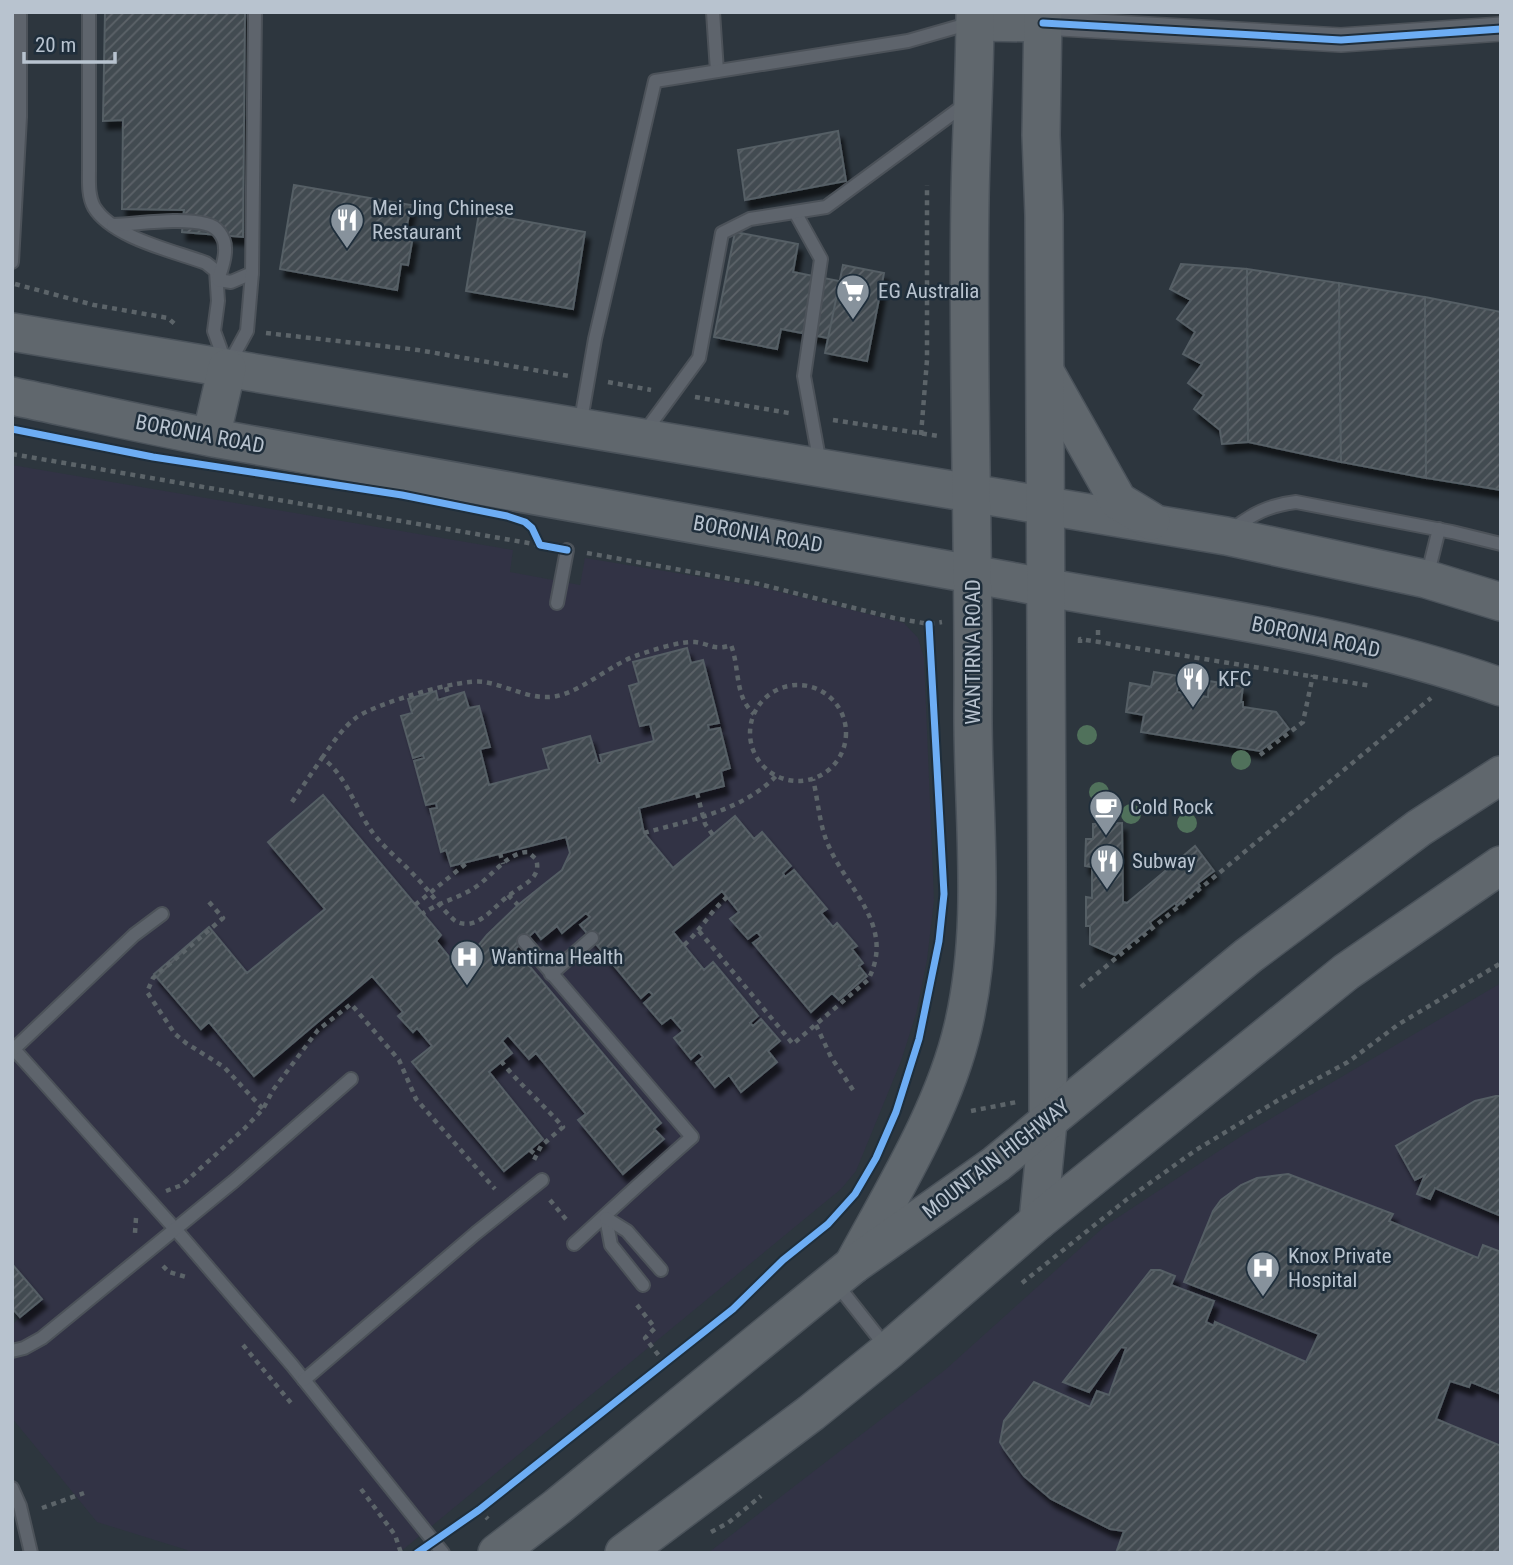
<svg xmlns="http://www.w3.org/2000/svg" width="1513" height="1565" font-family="'Roboto Condensed',sans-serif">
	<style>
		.medical { fill: #323345 }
		.building { fill: url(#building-hatch); stroke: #555e65; stroke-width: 2; filter: url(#shadow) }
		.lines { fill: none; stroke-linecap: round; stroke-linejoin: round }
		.service-casing { stroke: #4c5259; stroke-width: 16 }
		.minor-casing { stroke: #4c5259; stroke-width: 26 }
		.primary-casing { stroke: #4b535b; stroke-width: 40 }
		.path { stroke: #5c6469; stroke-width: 4.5; stroke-dasharray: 5 5; stroke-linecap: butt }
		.service { stroke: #5e646c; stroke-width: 12 }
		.minor { stroke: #5e646c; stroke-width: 23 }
		.primary { stroke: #60676d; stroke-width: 37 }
		.cycleway-casing { stroke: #1f2e3b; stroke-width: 11 }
		.cycleway { stroke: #6dadf4; stroke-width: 7 }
		.tree { fill: #50715b }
		.labels { text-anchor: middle; stroke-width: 5; stroke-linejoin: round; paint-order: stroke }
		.poi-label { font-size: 21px; fill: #b8c3cf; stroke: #1f2e3b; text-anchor: start }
		.street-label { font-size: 21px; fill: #b8c3cf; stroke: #1f2e3b }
	</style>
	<defs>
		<pattern id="building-hatch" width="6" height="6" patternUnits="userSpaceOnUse" patternTransform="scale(1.75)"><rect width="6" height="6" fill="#434b51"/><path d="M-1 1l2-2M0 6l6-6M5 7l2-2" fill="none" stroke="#5c6369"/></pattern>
		<filter id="shadow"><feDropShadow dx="4.5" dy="8" stdDeviation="2" flood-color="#0009"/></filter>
	</defs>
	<rect width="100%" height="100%" fill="#2d363e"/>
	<!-- medical -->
	<g class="medical">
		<path d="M12,465L513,550L510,572L580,585L585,558L756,586L904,623L918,638L924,658L934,900L927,960L916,1014L901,1061L856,1171L841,1189L399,1553H190L187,1550L97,1522L12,1418L13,1324L20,1317L12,1308Z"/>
		<path d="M1501,983V1553H708L945,1370L1105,1226L1243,1135Z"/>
	</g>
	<!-- building -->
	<g class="building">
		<path d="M105,12H245L243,237L182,232L184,210L122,209L123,120L103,121Z"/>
		<path d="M838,131L846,181L745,200L738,150Z"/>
		<path d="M294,185L411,205L405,235L413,236L408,265L401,264L397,290L280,269Z"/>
		<path d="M479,213L585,232L573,309L466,291Z"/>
		<path d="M735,232L798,244L793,272L849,283L838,340L781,329L777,349L714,337Z"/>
		<path d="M1181,264L1247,269L1248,442L1222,444L1220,430L1194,409L1204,395L1188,383L1202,364L1183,354L1195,332L1177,319L1191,300L1170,289Z"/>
		<path d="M843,265L884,273L867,361L825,353Z"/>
		<path d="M1247,269L1339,283L1341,462L1248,442Z"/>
		<path d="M1339,283L1425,297L1426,478L1341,462Z"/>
		<path d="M1425,297L1501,312V490L1426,478Z"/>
		<path d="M687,648L691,663L703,660L719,723L708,725L709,730L720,728L730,768L721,771L724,786L639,808L644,833L673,868L735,816L754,839L762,832L791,866L783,873L785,877L794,870L827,909L821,913L833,927L837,923L857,946L852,949L863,963L859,966L867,976L839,1000L832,993L811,1012L753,943L761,937L757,932L748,939L730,919L739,912L722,891L673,932L704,970L713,962L758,1016L750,1023L753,1026L761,1019L780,1041L768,1051L777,1062L741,1092L729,1075L715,1087L696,1063L703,1057L699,1052L691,1059L674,1038L683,1031L671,1017L662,1024L644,1003L653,995L649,991L641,998L580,925L590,917L586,913L562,933L557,926L541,939L535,931L515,949L661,1123L654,1129L664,1139L623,1174L578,1120L586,1114L536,1053L529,1059L508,1035L502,1041L512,1053L489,1072L543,1139L504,1171L412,1062L432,1046L417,1028L413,1032L398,1016L403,1012L372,976L254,1076L209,1022L201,1029L154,974L209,927L247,973L325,909L268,842L323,795L441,935L436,941L459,969L487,935L518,905L562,870L570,853L566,837L451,866L446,850L441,852L430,809L437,808L436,803L426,805L414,761L424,758L423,755L413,758L401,716L412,713L408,699L436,691L438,700L464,692L469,708L479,706L490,747L480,749L489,785L549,769L543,749L590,736L598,763H602L600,755L654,741L650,724L640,726L629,686L639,683L633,662Z"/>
		<path d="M1154,672L1179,676L1177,692L1208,697L1209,681L1243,687L1241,702H1243V707L1276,712L1289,729L1260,751L1141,732L1144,715L1126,712L1130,683L1151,687Z"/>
		<path d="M1122,823L1123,902L1127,903L1195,846L1214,871L1198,883L1200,886L1177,906L1175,903L1150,922L1152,926L1115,955L1090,944V926H1086V897L1092,898V867L1085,866L1086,839H1093V824Z"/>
		<path d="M1496,1096H1501V1216L1435,1188L1430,1199L1417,1194L1425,1175L1415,1180L1396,1146L1475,1101Z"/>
		<path d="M1288,1174L1393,1214L1389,1221L1478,1258L1483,1245L1501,1252V1394L1471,1382L1469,1387L1450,1381L1436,1419L1501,1446V1553H1116L1124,1531L1110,1529L1051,1499L1024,1476L1004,1449L1000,1442L1004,1421L1034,1382L1090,1407L1097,1391L1109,1395L1126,1348L1121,1347L1089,1392L1063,1382L1151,1270H1160L1175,1276L1171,1285L1214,1301L1206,1322L1214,1326L1215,1322L1306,1362L1319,1334L1184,1282L1213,1211L1221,1200L1241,1185L1257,1178Z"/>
		<path d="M12,1264L42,1299L20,1317L12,1308Z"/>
	</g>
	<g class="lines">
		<!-- service casing -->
		<g class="service-casing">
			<g id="service">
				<path d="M89,12V170C89,182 88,196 94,207C113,238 174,251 206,263L216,271L218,301L214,331L226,364"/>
				<path d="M713,12L717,71"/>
				<path d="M795,212L821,259L804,376L820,464"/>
				<path d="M113,225C140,224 180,217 206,224C217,226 225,237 225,248C226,259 221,270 218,280L231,282L252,273"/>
				<path d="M12,262L20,117V12"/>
				<path d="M229,364L247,331L252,273L255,12"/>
				<path d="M580,426L595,339L655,81L908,41L971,23"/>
				<path d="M644,433L699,358L722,233L750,219L826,207L967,103"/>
				<path d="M1231,531C1251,514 1270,505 1296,502L1452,532L1501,544"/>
				<path d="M1427,577L1439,529"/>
				<path d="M557,603L567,550"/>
				<path d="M524,941L692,1137C652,1172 613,1208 574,1244"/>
				<path d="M551,974L592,938"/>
				<path d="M12,1047L176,1230L292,1365L443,1553"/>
				<path d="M14,1049L134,935L162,914"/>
				<path d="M606,1218L611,1245L643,1285"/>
				<path d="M606,1218L627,1231L661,1270"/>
				<path d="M835,1282L886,1347"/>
				<path d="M12,1351L24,1348L42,1338L234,1181L351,1079"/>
				<path d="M304,1380L476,1233L542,1180"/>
				<path d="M12,1488L20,1506L31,1553"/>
			</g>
		</g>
		<!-- minor casing -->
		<g class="minor-casing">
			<path id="minor" d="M1043,23L1341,40L1501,29"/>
		</g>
		<!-- primary casing -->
		<g class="primary-casing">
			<g id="primary">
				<path d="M975,22L1043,23"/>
				<path d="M12,332L1226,536L1426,579L1501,602"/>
				<path d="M1047,375L1118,501L1151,521"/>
				<path d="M12,396C79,410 147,425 214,438C479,487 745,531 1010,581C1175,612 1341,630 1501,687"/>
				<path d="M211,437L227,368"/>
				<path d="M1038,1221L1048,1122V1078L1044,215L1041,135L1043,12"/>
				<path d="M853,1265C893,1191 944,1109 963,1027C988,921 972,813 973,706C974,537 967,368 970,199C971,136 975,74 975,12"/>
				<path d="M497,1553L557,1507L853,1265L996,1164L1248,956L1419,828L1501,775"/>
				<path d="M624,1553L811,1413L889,1350L1038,1221L1346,972L1501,865"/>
			</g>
		</g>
		<!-- path -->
		<g class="path">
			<path d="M15,284L94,305L168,318L177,326"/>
			<path d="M266,333L418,350L569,376"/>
			<path d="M608,382L651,390"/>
			<path d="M695,397L789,413"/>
			<path d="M833,420L938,436"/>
			<path d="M921,435L927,360V185"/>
			<path d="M12,454L540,545"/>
			<path d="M587,553L759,584L894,618L929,624L942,622"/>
			<path d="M1098,630V643"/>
			<path d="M1080,643V639L1372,686"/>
			<circle cx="798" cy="733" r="48"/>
			<path d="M446,687L449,697"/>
			<path d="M1260,755L1303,722L1313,675"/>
			<path d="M322,758C332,744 343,727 357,717C378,703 460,678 484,682C510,686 530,701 557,696C582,691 613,663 638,655C652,650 681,641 695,642C711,644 714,651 731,645C740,668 734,696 754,714"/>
			<path d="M697,793L705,824L713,835"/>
			<path d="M292,802L322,758C347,775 355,809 373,833C385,849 400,860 414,875C428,889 439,906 453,919C457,923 462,924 468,924C485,922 497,903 511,894C524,884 542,878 536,859L528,852C508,852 493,875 477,886C460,898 441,901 422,914"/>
			<path d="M644,833C690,820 743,811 777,775"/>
			<path d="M500,853L503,864"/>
			<path d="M508,895L518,905"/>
			<path d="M209,902L223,918L153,978L147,992L175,1034L186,1043L224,1067L263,1109"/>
			<path d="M415,905L468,862"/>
			<path d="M699,931L793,1044L868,980C897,925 845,888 827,842C819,822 818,800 813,779"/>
			<path d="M684,945C700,931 710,912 727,897"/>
			<path d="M1081,987L1431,698"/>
			<path d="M816,1025L831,1057L855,1093"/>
			<path d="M501,1061C520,1085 543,1104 563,1127L541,1146L533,1162"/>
			<path d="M971,1111L1017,1102"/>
			<path d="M530,1150L537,1156"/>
			<path d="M166,1191L182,1185L244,1129L263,1109L273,1090L318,1030L351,1004L399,1060L416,1099L495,1189"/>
			<path d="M550,1200L569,1223"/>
			<path d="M136,1218L135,1233L137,1236"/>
			<path d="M163,1266L169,1272L186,1277"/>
			<path d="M1022,1283L1126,1200L1196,1150L1280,1099L1348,1062L1399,1024L1501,963"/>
			<path d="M637,1305L655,1328L645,1338L664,1362"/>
			<path d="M243,1345L291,1403"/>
			<path d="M361,1489L395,1535L401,1553"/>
			<path d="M42,1508L84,1493"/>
			<path d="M479,1510L488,1519"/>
			<path d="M711,1532L728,1523L761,1496"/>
		</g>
		<!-- service -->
		<use href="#service" class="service"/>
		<!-- minor -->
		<use href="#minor" class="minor"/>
		<!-- primary -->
		<use href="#primary" class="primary"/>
		<!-- cycleway casing -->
		<g class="cycleway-casing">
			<g id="cycleway">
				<path d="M1043,23L1341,40L1501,29"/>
				<path d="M12,429L153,457L402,495L507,516L525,522L532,528L540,545L567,550"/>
				<path d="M417,1553L479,1510L733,1309L783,1260L828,1224L855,1194L876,1158L896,1112L919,1039L939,941L944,894L929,624"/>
			</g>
		</g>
		<!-- cycleway -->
		<use href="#cycleway" class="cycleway"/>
	</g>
	<!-- trees -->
	<g class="tree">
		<circle cx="1087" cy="735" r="10"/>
		<circle cx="1241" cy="760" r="10"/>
		<circle cx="1099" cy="792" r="10"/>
		<circle cx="1131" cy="814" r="10"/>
		<circle cx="1187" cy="823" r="10"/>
	</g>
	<!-- icons -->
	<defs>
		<g id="restaurant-pin" transform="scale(1.75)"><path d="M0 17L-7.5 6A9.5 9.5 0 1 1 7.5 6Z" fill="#87929c" stroke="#1f2e3b"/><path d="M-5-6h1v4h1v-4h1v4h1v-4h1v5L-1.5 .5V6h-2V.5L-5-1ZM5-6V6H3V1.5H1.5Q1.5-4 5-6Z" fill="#fff"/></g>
		<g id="supermarket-pin" transform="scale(1.75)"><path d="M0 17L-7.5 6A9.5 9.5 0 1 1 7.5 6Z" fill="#87929c" stroke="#1f2e3b"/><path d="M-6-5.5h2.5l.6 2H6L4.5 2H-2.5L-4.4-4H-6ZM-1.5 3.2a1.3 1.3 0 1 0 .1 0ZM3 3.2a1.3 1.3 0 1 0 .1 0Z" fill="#fff"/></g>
		<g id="cafe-pin" transform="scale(1.75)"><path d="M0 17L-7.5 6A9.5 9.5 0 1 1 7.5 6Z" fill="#87929c" stroke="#1f2e3b"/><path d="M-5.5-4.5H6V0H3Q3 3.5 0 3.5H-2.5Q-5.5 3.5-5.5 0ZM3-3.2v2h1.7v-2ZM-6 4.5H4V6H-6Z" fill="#fff"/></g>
		<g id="hospital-pin" transform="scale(1.75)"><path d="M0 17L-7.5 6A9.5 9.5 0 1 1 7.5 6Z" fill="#87929c" stroke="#1f2e3b"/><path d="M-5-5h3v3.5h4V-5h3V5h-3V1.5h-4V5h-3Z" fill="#fff"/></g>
	</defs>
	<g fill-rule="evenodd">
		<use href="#restaurant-pin" x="347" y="220"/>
		<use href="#supermarket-pin" x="853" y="291"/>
		<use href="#restaurant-pin" x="1193" y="679"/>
		<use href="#cafe-pin" x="1106" y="807"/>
		<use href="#restaurant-pin" x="1107" y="861"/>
		<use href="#hospital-pin" x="467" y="957"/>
		<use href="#hospital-pin" x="1263" y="1268"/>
	</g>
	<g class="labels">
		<!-- poi labels -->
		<g class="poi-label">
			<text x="372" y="215">Mei Jing Chinese<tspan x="372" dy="24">Restaurant</tspan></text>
			<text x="878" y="298">EG Australia</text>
			<text x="1218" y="686">KFC</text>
			<text x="1130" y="814">Cold Rock</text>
			<text x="1132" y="868">Subway</text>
			<text x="491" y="964">Wantirna Health</text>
			<text x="1288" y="1263">Knox Private<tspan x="1288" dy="24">Hospital</tspan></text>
		</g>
		<!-- street labels -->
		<g class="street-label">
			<text transform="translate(200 434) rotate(11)" y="7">BORONIA ROAD</text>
			<text transform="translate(758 534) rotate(10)" y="7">BORONIA ROAD</text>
			<text transform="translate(1316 637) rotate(12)" y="7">BORONIA ROAD</text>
			<text transform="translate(973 652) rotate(-90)" y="7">WANTIRNA ROAD</text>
			<text transform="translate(996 1159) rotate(-38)" y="7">MOUNTAIN HIGHWAY</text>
		</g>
	</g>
	<!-- border -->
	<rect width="1513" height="1565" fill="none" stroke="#b8c3cf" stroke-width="28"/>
	<!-- scale -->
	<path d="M24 52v10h91v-10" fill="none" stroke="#b8c3cf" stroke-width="3.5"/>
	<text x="35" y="52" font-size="21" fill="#b8c3cf" stroke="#1f2e3b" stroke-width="5" paint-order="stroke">20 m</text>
</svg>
